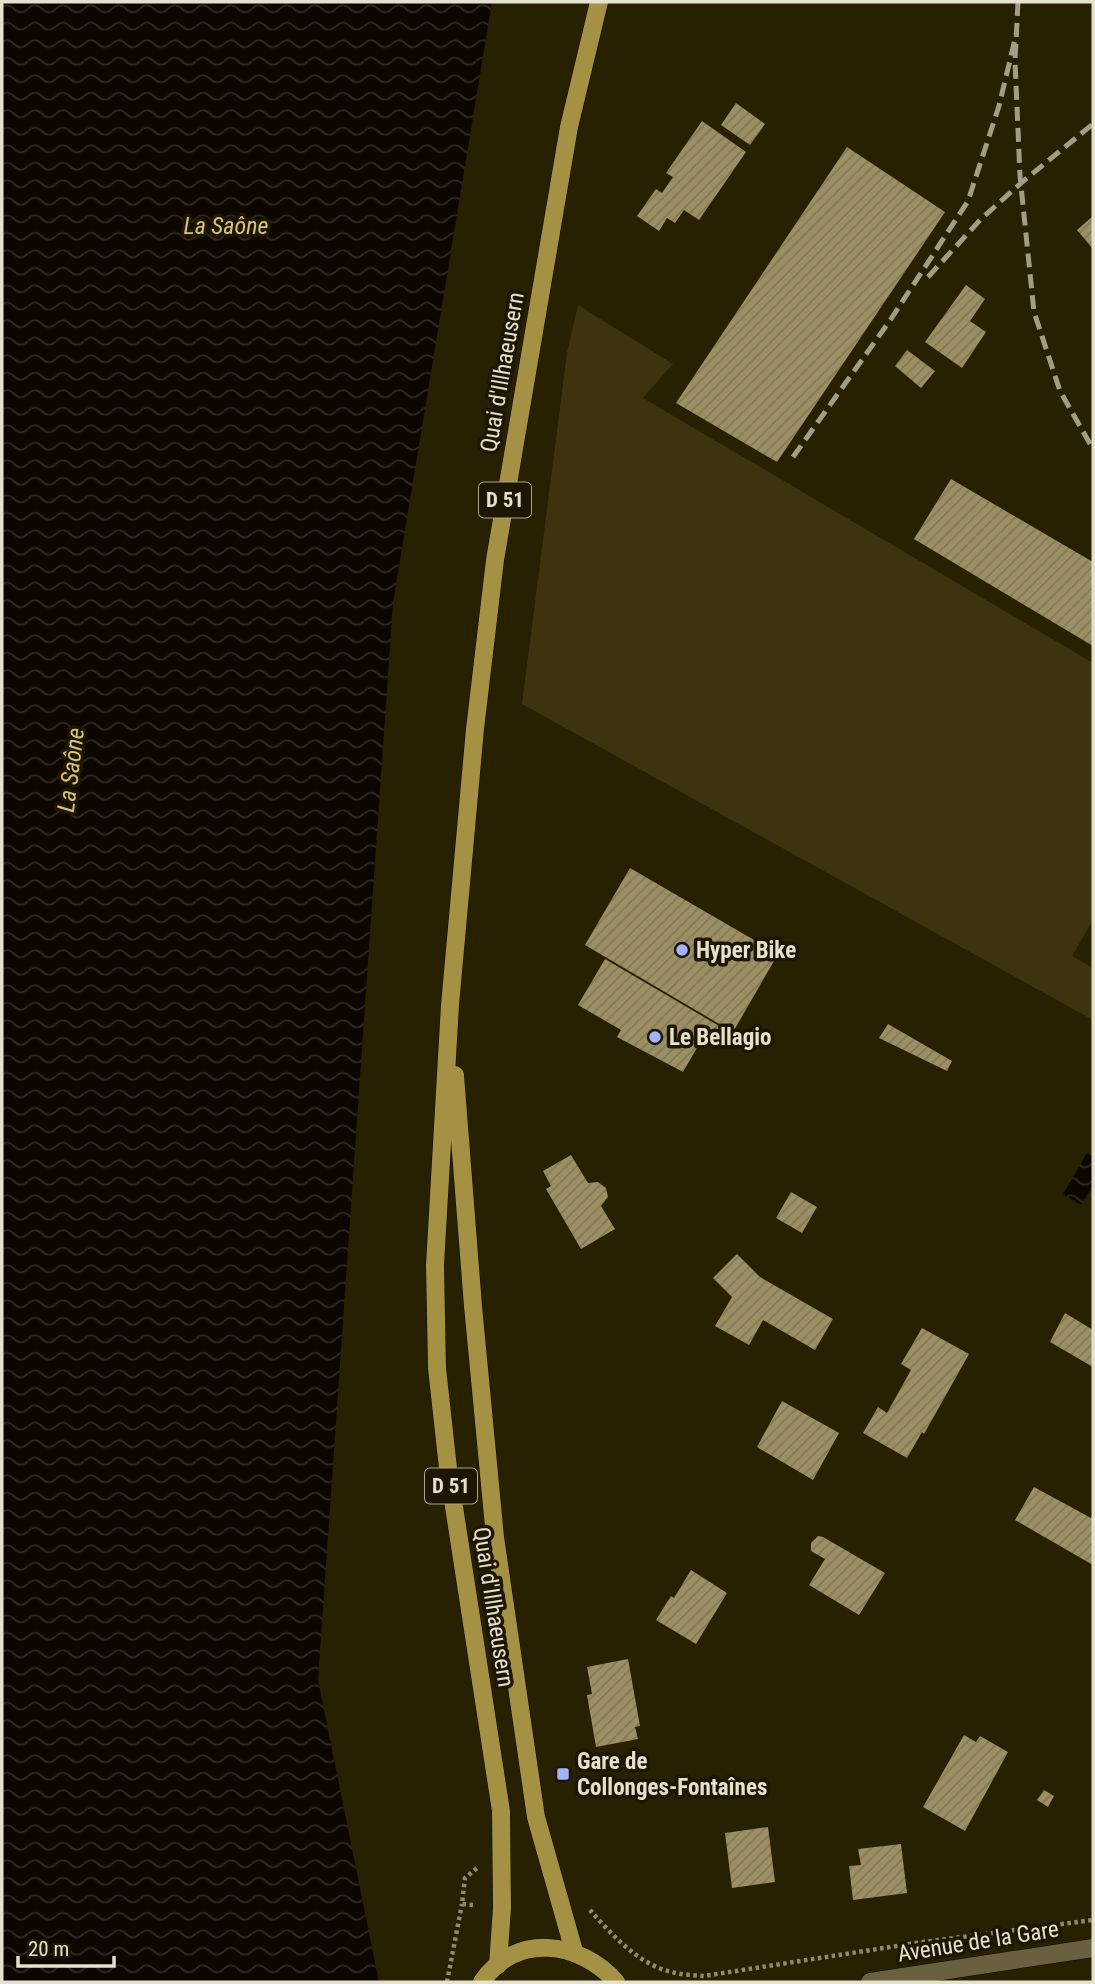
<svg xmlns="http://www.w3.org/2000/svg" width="1095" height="1984" font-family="'Roboto Condensed',sans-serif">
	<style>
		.green { fill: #3d330e }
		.water { fill: url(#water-waves) }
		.building { fill: url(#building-hatch) }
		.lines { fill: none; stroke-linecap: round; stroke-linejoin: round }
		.minor-casing { stroke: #0f0900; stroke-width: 19 }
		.primary-casing { stroke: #0f0900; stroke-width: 19 }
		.path { stroke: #8f8971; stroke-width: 4.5; stroke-dasharray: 3.5 3.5; stroke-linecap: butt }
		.minor { stroke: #696040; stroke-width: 18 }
		.primary { stroke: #a49144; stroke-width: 18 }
		.rail { stroke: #a29d86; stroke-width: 5; stroke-dasharray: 14 7; stroke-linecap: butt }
		.poi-dot { fill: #a3b2fd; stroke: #1e1600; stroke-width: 2.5 }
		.labels { text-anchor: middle; stroke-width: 7; stroke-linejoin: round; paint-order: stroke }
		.shield { fill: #1e1600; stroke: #a9a491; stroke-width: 2 }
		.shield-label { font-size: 21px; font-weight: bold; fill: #e5e1cf }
		.street-label { font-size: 23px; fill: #e5e1cf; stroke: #1e1600 }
		.poi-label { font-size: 23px; font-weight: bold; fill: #e5e1cf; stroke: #1e1600; text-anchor: start }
		.water-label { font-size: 24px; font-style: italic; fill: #d5c37c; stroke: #1e1600 }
	</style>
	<defs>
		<pattern id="water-waves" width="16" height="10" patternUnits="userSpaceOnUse" patternTransform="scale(1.75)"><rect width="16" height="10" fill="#0d0600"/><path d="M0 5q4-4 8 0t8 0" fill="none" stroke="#302a24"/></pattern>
		<pattern id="building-hatch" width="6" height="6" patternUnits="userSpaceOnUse" patternTransform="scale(1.75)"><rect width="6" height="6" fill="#9b8f63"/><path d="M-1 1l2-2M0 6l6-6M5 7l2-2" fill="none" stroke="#817858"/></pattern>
	</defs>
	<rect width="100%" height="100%" fill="#272001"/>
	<!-- green -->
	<path class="green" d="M578,305L673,364L643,398L1093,663V920L1072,956L1093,968V1020L522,704L567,353Z"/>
	<!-- water -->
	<g class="water">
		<path d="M2,2H492L393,603L318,1680L379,1982H2Z"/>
		<path d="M1087,1153L1093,1157V1186L1081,1205L1063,1194Z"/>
	</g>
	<!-- building -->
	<g class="building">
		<path d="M736,103L765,124L750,145L721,125Z"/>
		<path d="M702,121L746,152L699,220L684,210L675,223L667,218L659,231L637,216L656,189L662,193L673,177L666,173Z"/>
		<path d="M847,147L945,212L777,462L676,403Z"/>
		<path d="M1093,216V249L1077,230Z"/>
		<path d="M966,285L985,299L970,321L986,332L962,368L925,342Z"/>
		<path d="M907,350L935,371L921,388L895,366Z"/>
		<path d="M951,479L1093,562V646L914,539Z"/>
		<path d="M630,868L778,954L733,1032L585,945Z"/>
		<path d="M605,959L726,1030L716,1047L702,1039L683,1072L617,1037L621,1030L578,1005Z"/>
		<path d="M888,1024L952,1061L947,1071L879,1038Z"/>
		<path d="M571,1155L588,1183L598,1182L606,1188L608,1197L601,1206L615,1229L581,1249L546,1189L551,1186L543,1171Z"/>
		<path d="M791,1192L817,1207L802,1233L776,1218Z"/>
		<path d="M737,1254L760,1277L833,1319L815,1350L763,1320L749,1345L715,1326L732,1297L713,1278Z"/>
		<path d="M1065,1313L1093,1330V1367L1050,1342Z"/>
		<path d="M922,1328L969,1354L924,1434L922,1432L907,1458L863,1433L878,1407L887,1413L911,1370L901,1364Z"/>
		<path d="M782,1401L839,1433L813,1480L757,1447Z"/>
		<path d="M1034,1487L1091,1518L1093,1514V1565L1015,1520Z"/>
		<path d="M818,1536L823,1537L885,1573L859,1615L809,1585L825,1559L811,1551V1543Z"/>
		<path d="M691,1570L727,1593L696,1644L656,1620L671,1596L674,1598Z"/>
		<path d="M628,1659L640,1726L635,1727L638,1739L596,1747L587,1695L592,1694L587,1667Z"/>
		<path d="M964,1735L976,1742L980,1736L1008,1752L965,1831L923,1807Z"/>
		<path d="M1044,1790L1054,1796L1048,1807L1037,1800Z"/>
		<path d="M768,1827L775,1882L732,1888L725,1833Z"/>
		<path d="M901,1844L907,1893L853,1900L849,1866L861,1865L858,1849Z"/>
	</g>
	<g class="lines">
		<!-- minor casing -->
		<g class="minor-casing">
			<path id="minor" d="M870,1982L1093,1948"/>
		</g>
		<!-- primary casing -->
		<g class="primary-casing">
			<g id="primary">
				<path d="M455,1075L473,1306L495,1537L536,1817L574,1951"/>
				<path d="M498,1965L502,1908L501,1811L448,1468L437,1368L435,1265L450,1005L475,729L495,560L569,127L599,2"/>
				<path d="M482,1982C515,1932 580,1941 616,1982"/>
			</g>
		</g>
		<!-- path -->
		<g class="path">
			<path d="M473,1905L462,1904L465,1878L477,1868"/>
			<path d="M590,1910C611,1934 639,1965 672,1972C682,1975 694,1975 704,1976L916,1943L1093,1920"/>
			<path d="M447,1982L462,1904"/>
			<path d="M1092,1982H1093"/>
		</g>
		<!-- minor -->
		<use href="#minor" class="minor"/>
		<!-- primary -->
		<use href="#primary" class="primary"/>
		<!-- rail -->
		<g class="rail">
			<path d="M1018,2L1015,61L1020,176L1034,312L1060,391L1093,449"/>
			<path d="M928,277L981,219L1021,183L1093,124"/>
			<path d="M793,457L891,319L968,201L999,106L1017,31"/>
		</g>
	</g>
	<!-- markers -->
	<g class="poi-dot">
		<circle cx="682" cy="950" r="7"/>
		<circle cx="655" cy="1037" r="7"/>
		<rect x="556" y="1767" width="14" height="14" rx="3.5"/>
	</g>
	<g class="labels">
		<!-- shield labels -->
		<g class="shield">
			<rect x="479" y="482.5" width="52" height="35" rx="5"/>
			<rect x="425" y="1468.5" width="52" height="35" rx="5"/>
		</g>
		<g class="shield-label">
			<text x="505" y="507">D 51</text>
			<text x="451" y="1493">D 51</text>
		</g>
		<!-- street labels -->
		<g class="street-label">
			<text transform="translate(502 372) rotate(-80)" y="8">Quai d'Illhaeusern</text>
			<text transform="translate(494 1607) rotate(81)" y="8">Quai d'Illhaeusern</text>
			<text transform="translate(978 1941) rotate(-9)" y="8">Avenue de la Gare</text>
		</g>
		<!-- poi labels -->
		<g class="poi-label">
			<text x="696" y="958">Hyper Bike</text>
			<text x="669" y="1045">Le Bellagio</text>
			<text x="577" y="1769">Gare de<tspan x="577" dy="26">Collonges-Fontaînes</tspan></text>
		</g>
		<!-- water labels -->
		<g class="water-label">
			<text x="226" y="234">La Saône</text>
			<text transform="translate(71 770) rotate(-83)" y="8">La Saône</text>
		</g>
	</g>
	<!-- border -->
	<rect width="1095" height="1984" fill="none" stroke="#e5e1cf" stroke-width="7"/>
	<!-- scale -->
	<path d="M18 1956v10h96v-10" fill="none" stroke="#e5e1cf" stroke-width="3.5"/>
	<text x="28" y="1956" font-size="21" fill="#e5e1cf" stroke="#1e1600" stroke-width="5" paint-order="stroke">20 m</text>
</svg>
